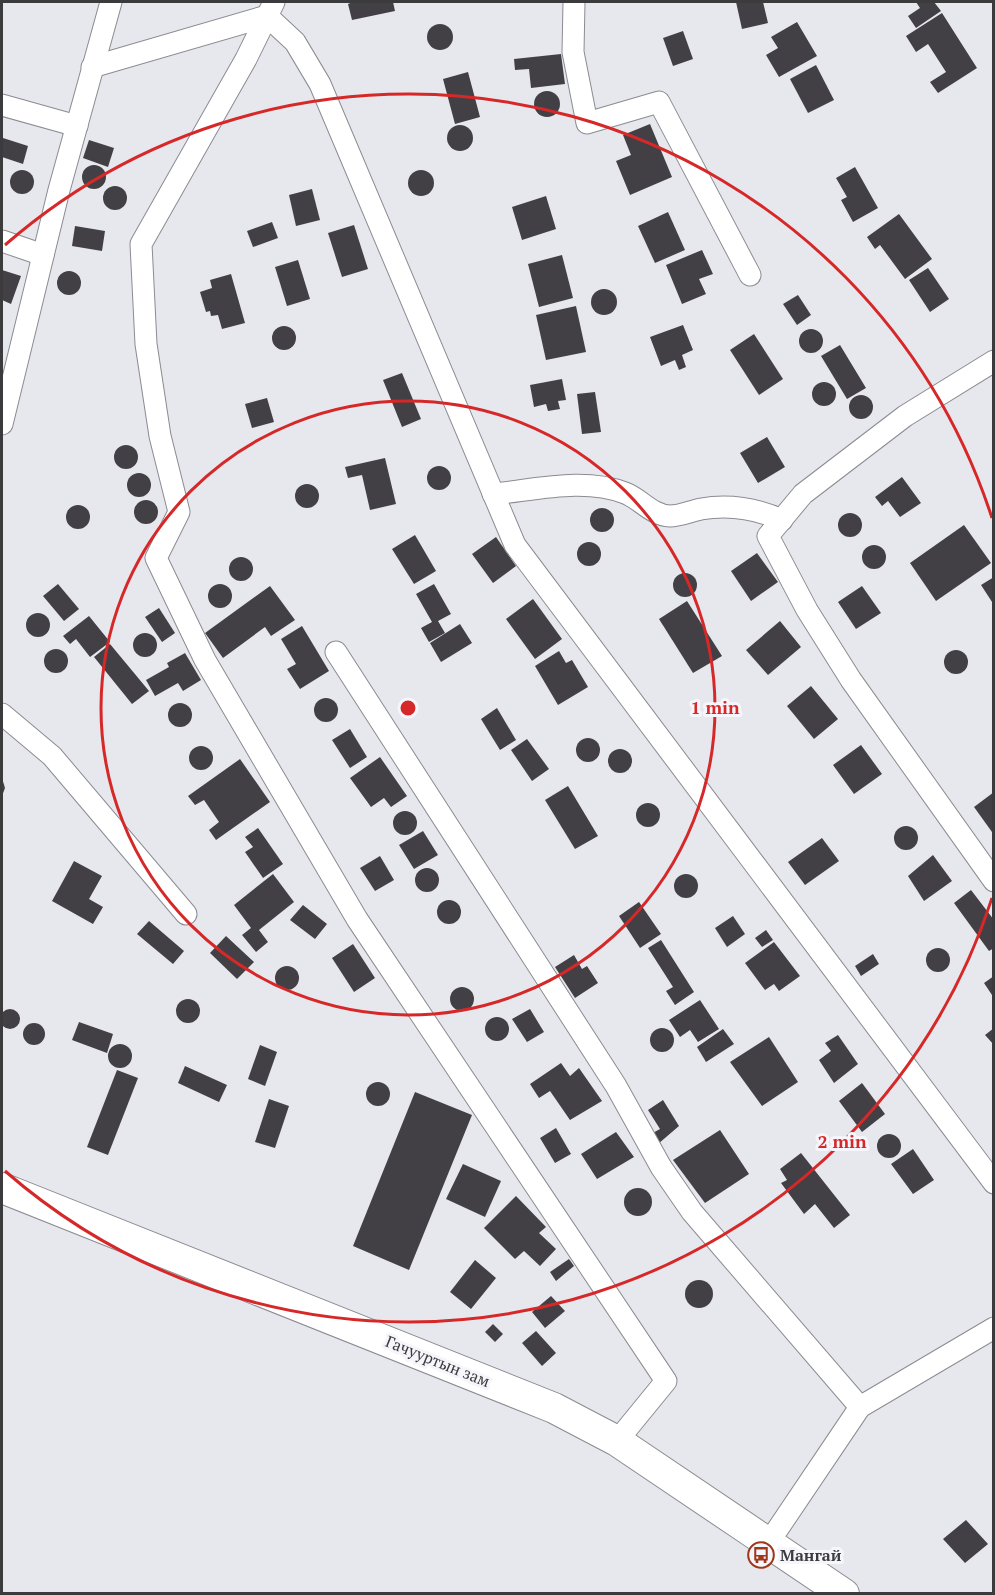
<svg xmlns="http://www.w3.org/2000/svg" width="995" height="1595" font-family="'PT Serif',serif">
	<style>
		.building { fill: #424045 }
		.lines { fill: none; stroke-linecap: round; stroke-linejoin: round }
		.street-casing { stroke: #8b8b91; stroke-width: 23 }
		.secondary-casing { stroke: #8b8b91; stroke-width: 32 }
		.street { stroke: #fff; stroke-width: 21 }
		.secondary { stroke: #fff; stroke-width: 30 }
		.ring { fill: none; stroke: #d62828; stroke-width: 3 }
		.labels { text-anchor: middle; stroke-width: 6; stroke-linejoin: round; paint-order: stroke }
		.street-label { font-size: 16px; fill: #3b3b3d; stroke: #f5f5fb }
		.poi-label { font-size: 16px; font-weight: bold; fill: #3b3b3d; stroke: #f5f5fb; text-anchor: start }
		.centre { fill: #d62828; stroke: #f5f5fb; stroke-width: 3 }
		.ring-label { font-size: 18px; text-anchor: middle; font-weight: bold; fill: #d62828; stroke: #f5f5fb; stroke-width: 6; stroke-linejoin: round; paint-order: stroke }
	</style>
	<rect width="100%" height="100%" fill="#e7e8ee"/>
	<!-- building -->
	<g class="building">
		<path d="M353,2H393L395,11L352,20L348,4Z"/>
		<path d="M736,2H763L768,23L742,29Z"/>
		<path d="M916,2H934L941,11L916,28L908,16L920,8Z"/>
		<path d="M942,13L977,68L938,93L930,82L946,72L928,44L916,52L906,36Z"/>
		<path d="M797,22L817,56L779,77L766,55L778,48L771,37Z"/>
		<circle cx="440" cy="37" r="13"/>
		<path d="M683,31L693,59L673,66L663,38Z"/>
		<path d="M561,54L565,84L531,88L529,69L515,70L514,59Z"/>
		<path d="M816,65L834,100L808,113L790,79Z"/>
		<path d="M468,72L480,117L455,124L443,79Z"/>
		<circle cx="547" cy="104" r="13"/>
		<path d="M650,124L672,177L630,195L616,161L631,155L623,135Z"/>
		<circle cx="460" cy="138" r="13"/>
		<path d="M3,138L28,146L23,164L2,157Z"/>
		<path d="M89,140L114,148L108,167L83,158Z"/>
		<circle cx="94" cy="177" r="12"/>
		<path d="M855,167L878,208L853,222L841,200L847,197L836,178Z"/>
		<circle cx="22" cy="182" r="12"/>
		<circle cx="421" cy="183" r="13"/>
		<circle cx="115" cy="198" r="12"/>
		<path d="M312,189L320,220L296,226L289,195Z"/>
		<path d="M546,196L556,229L522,240L512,207Z"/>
		<path d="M668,212L685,250L655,263L638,226Z"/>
		<path d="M899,214L932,259L905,279L880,245L875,249L867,237Z"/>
		<path d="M272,222L278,238L253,247L247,231Z"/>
		<path d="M354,225L368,269L342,277L328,233Z"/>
		<path d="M75,226L105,231L102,251L72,246Z"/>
		<path d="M702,250L713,274L699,279L706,294L682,304L666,265Z"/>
		<path d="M562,255L573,298L539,307L528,264Z"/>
		<path d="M298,260L310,299L287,306L275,267Z"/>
		<path d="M928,268L949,299L930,312L909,280Z"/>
		<path d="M2,270L21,276L11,304L2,300Z"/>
		<circle cx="69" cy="283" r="12"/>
		<path d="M231,274L245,323L222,329L218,315L211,316L210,311L206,312L200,292L212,288L210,280Z"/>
		<circle cx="604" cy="302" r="13"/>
		<path d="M798,295L811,315L797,325L783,304Z"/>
		<path d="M576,306L586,352L546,360L536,315Z"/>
		<path d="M683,325L693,350L682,355L686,367L679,370L675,360L661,366L650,337Z"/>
		<circle cx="284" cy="338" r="12"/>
		<circle cx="811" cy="341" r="12"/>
		<path d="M754,334L783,379L759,395L730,350Z"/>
		<path d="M840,345L866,388L847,399L821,356Z"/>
		<path d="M402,373L421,419L402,427L383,380Z"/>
		<path d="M562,379L566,400L558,401L560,409L548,411L546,404L534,407L530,385Z"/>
		<circle cx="824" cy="394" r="12"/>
		<path d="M595,392L601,432L582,434L577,394Z"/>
		<circle cx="861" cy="407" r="12"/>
		<path d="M267,398L274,422L252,428L245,404Z"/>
		<path d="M767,437L785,467L758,483L740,453Z"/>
		<circle cx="126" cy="457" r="12"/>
		<path d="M385,458L396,504L370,510L362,475L348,478L345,467Z"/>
		<circle cx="439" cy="478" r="12"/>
		<circle cx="139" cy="485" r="12"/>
		<path d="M902,477L921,503L900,517L888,501L882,506L875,497Z"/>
		<circle cx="307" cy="496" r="12"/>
		<circle cx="146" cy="512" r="12"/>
		<circle cx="78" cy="517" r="12"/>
		<circle cx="602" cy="520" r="12"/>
		<circle cx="850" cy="525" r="12"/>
		<path d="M964,525L991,563L936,601L910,563Z"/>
		<path d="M415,535L436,571L414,584L392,549Z"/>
		<path d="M496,537L516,566L493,583L472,554Z"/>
		<circle cx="589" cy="554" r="12"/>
		<circle cx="874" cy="557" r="12"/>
		<path d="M757,553L778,582L751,601L731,571Z"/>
		<circle cx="241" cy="569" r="12"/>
		<circle cx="685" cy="585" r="12"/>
		<path d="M994,577V605L981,585Z"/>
		<path d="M58,584L79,609L64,621L43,596Z"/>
		<path d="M434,584L451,614L438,621L445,633L429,642L421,628L432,622L416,594Z"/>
		<circle cx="220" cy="596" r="12"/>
		<path d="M270,586L295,620L271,636L265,627L223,658L205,633Z"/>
		<path d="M862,586L881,613L856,629L838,602Z"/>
		<path d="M533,599L562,639L535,659L506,619Z"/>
		<path d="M687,601L722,656L693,673L659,619Z"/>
		<path d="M159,608L175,633L162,642L145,617Z"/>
		<circle cx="38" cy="625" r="12"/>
		<path d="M89,616L110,642L90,657L76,639L70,644L63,636Z"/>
		<path d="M780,621L801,647L768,675L746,650Z"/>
		<path d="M460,624L472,643L441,662L430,643Z"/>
		<path d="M302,626L329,671L300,689L287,669L296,664L281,639Z"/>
		<circle cx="145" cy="645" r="12"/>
		<path d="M110,644L149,691L132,704L94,657Z"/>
		<circle cx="56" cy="661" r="12"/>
		<circle cx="956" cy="662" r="12"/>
		<path d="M559,651L566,663L572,660L588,687L558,705L535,666Z"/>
		<path d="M185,653L201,680L183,691L178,683L155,696L146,680L169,667L167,663Z"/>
		<path d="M811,686L838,719L814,739L787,706Z"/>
		<circle cx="326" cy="710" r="12"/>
		<circle cx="180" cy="715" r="12"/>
		<path d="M497,708L516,740L500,750L481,719Z"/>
		<path d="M350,729L367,757L350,768L332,740Z"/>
		<circle cx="588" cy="750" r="12"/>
		<path d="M527,739L549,769L532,781L511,750Z"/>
		<path d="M861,745L882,774L854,794L833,765Z"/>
		<circle cx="201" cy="758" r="12"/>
		<circle cx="620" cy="761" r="12"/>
		<path d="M380,757L407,796L391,807L384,798L371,807L350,778Z"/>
		<path d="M240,759L270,802L216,840L209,830L219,822L204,800L195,805L188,796Z"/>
		<path d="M2,778L5,788L2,796Z"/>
		<path d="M568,786L598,836L575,849L545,800Z"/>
		<path d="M994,792V831L992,832L974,807Z"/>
		<circle cx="648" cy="815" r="12"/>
		<circle cx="405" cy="823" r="12"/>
		<circle cx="906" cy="838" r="12"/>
		<path d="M258,828L283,864L263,878L245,852L253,847L245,837Z"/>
		<path d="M423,831L438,855L414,869L399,845Z"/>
		<path d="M822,838L839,861L805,885L788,862Z"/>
		<path d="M933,855L952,881L924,901L908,876Z"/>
		<path d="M380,856L394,880L375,891L360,868Z"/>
		<path d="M74,861L102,876L89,899L103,907L93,924L52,901Z"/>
		<circle cx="427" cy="880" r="12"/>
		<circle cx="686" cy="886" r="12"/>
		<path d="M273,874L294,902L259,930L268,942L256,952L242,935L251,928L234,905Z"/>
		<path d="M971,890L994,920V948L989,951L954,903Z"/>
		<circle cx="449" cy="912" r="12"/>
		<path d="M639,902L661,934L640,948L619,916Z"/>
		<path d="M303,905L327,924L315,939L290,920Z"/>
		<path d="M733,916L745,934L727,947L715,928Z"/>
		<path d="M149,921L184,951L173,964L137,934Z"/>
		<path d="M766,930L773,940L762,947L755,938Z"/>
		<path d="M226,936L254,962L237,979L210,953Z"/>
		<path d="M661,940L694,992L675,1005L666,991L673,987L648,948Z"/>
		<path d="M774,942L800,976L779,991L774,984L765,990L745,963Z"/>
		<path d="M353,944L375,978L354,992L332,958Z"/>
		<circle cx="938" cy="960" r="12"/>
		<path d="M873,954L879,964L861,976L855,966Z"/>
		<path d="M574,955L582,969L587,966L598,983L575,998L555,967Z"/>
		<circle cx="287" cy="978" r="12"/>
		<path d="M994,976V998L984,983Z"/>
		<circle cx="462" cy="999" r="12"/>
		<circle cx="188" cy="1011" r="12"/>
		<path d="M700,1000L719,1029L698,1042L690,1030L680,1037L669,1020Z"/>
		<circle cx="10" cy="1019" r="10"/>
		<path d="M530,1009L544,1032L527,1042L512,1019Z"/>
		<circle cx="497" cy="1029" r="12"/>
		<path d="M79,1022L113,1034L107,1053L72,1040Z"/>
		<circle cx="34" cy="1034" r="11"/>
		<path d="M994,1028V1045L985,1035Z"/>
		<circle cx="662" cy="1040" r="12"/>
		<path d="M723,1029L734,1044L706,1062L697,1047Z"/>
		<path d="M838,1035L858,1064L834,1083L819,1060L831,1051L825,1043Z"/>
		<path d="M769,1037L798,1082L762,1106L730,1062Z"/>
		<circle cx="120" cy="1056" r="12"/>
		<path d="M260,1045L277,1052L265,1086L248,1079Z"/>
		<path d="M561,1063L570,1076L579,1068L602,1101L570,1120L550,1091L539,1098L530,1084Z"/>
		<path d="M185,1066L227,1085L219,1102L178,1083Z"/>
		<path d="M117,1070L138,1078L108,1155L87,1147Z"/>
		<circle cx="378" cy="1094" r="12"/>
		<path d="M862,1083L885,1114L862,1132L839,1101Z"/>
		<path d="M415,1092L472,1115L409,1270L353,1246Z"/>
		<path d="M269,1099L289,1106L275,1148L255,1142Z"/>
		<path d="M663,1100L679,1126L658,1144L651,1134L660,1129L648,1110Z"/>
		<path d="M556,1128L571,1154L555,1163L540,1138Z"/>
		<path d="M720,1130L749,1174L705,1203L673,1160Z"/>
		<path d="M616,1132L634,1157L597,1179L581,1154Z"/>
		<circle cx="889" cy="1146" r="12"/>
		<path d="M913,1149L934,1180L913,1194L891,1164Z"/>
		<path d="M801,1153L850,1215L834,1228L815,1204L804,1214L781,1183L787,1180L780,1169Z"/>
		<path d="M463,1164L501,1181L485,1217L446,1199Z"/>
		<circle cx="638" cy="1202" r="14"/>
		<path d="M516,1196L546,1227L539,1233L556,1249L540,1266L524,1251L515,1259L484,1228Z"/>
		<path d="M569,1259L574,1266L556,1281L550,1272Z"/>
		<path d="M475,1260L496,1278L471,1309L450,1292Z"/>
		<circle cx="699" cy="1294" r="14"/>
		<path d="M551,1296L565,1311L545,1328L532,1312Z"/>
		<path d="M493,1324L503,1334L495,1342L485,1332Z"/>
		<path d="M536,1331L556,1353L542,1366L522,1343Z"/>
		<path d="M966,1520L988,1544L965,1563L943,1539Z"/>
	</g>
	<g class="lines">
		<!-- street casing -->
		<g class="street-casing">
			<g id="street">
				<path d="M274,2L246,59L141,244L146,344L160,436L179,512L156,558L205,660L357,919L666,1381L617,1441"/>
				<path d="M574,2L573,52L587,123L659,102L750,275"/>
				<path d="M92,67L267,16L295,42L320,84L515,545L994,1183"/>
				<path d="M2,105L77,126"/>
				<path d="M2,241L43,255"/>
				<path d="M994,361L905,416L803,494L768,536L807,610L851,680L994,881"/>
				<path d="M2,424L59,190L111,2"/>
				<path d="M493,494C535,490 584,477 625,493C641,499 651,515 670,516C680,516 691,511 701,509C730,504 755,508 782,520"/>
				<path d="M336,652L616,1086L661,1167L692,1212L860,1407"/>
				<path d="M2,714L52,756L186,914"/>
				<path d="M769,1542L860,1407L994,1328"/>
			</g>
		</g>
		<!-- secondary casing -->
		<g class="secondary-casing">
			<path id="secondary" d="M2,1188L554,1408L617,1441L844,1594"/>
		</g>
		<!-- street -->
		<use href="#street" class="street"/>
		<!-- secondary -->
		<use href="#secondary" class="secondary"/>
	</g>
	<!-- distance rings -->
	<g class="ring">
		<circle cx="408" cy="708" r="307"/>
		<path d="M992 898A614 614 0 0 1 5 1171M5 245A614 614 0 0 1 992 518"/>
	</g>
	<!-- icons -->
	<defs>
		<g id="bus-ring" transform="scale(1.35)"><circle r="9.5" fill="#f5f5fb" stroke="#9f371a" stroke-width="1.5"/><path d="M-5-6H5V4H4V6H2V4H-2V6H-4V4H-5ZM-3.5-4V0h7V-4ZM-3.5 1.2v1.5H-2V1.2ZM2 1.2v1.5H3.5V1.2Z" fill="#9f371a"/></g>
	</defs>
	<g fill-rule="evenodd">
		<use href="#bus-ring" x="761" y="1555"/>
	</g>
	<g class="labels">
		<!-- street labels -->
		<g class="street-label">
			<text transform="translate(438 1361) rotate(22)" y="6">Гачууртын зам</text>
		</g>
		<!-- poi labels -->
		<g class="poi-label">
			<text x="780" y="1561">Мангай</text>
		</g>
	</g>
	<circle cx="408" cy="708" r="9" class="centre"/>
	<g class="ring-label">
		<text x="715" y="714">1 min</text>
		<text x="842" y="1148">2 min</text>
	</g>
	<!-- border -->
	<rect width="995" height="1595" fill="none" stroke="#3b3b3d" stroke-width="6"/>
</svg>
